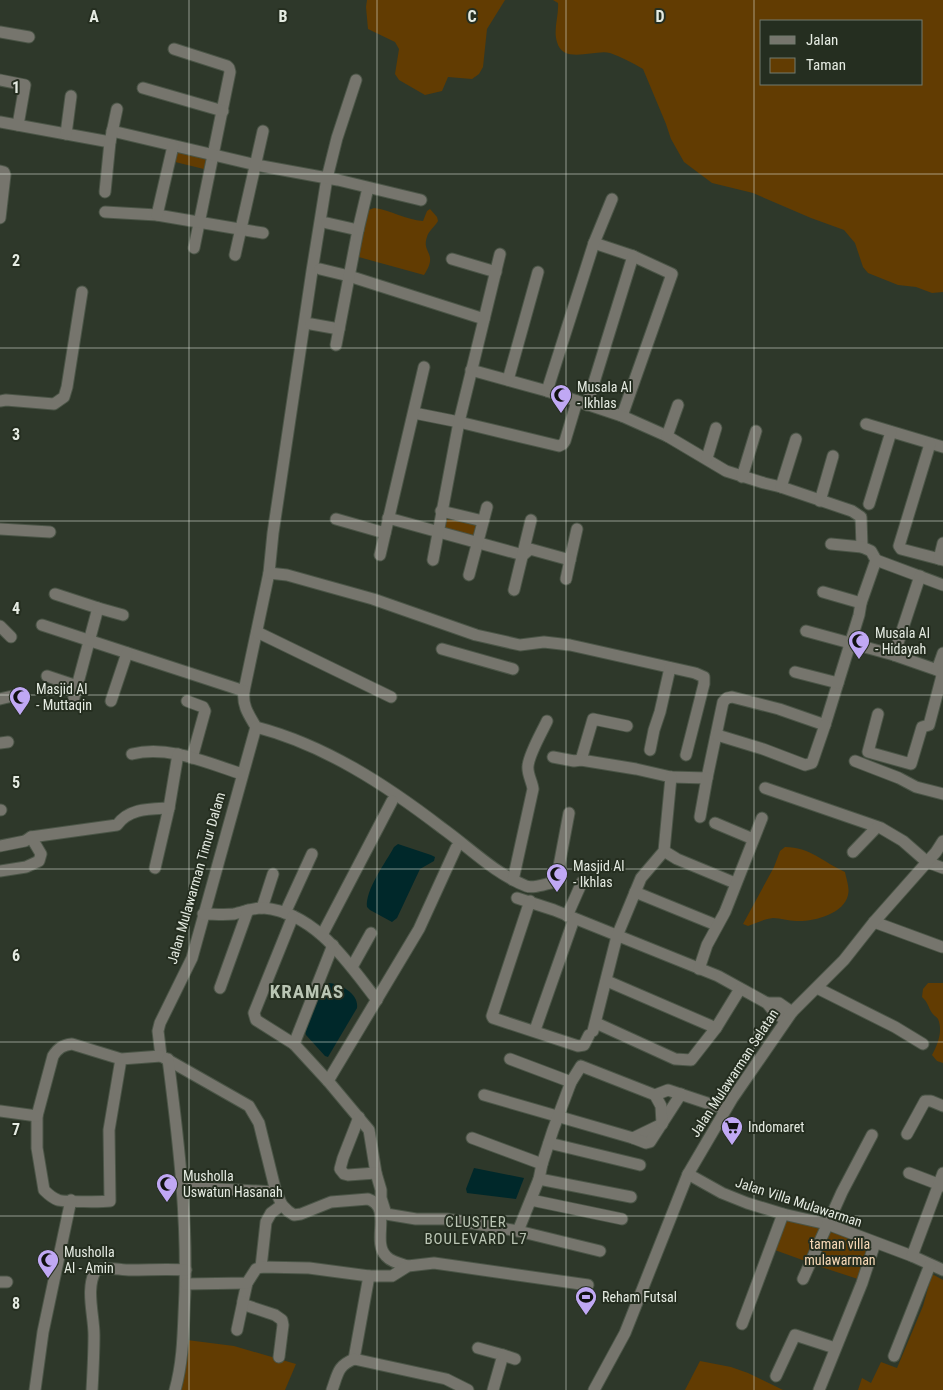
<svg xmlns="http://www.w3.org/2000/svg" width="943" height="1390" font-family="'Roboto Condensed',sans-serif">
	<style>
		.green { fill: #623c02; fill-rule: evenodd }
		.water { fill: #00282a }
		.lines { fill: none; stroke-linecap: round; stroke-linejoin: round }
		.minor-casing { stroke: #4b5547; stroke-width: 13 }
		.minor { stroke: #76756d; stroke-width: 11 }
		.grid { fill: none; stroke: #e5ebe2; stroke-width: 1; stroke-opacity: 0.55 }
		.labels { text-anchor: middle; stroke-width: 4; stroke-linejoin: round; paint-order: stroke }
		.poi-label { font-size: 14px; fill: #e5ebe2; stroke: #252e20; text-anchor: start }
		.street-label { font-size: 14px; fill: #e5ebe2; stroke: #252e20 }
		.park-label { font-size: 14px; fill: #f8d9b7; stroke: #252e20 }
		.neighbourhood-label { font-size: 15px; letter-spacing: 1px; fill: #bac5b4; stroke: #252e20 }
		.district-label { font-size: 19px; font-weight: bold; letter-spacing: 1px; fill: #bac5b4; stroke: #252e20 }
		.grid-label { font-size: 16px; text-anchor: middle; font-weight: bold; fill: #e5ebe2; stroke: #252e20; stroke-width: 4; stroke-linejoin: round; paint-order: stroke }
	</style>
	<rect width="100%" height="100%" fill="#2e382a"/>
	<!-- green -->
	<g class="green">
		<path d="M367,0H505L487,29L483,67L479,74L472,79L448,77L442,91L425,95L399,80L395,74L399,49L395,42L368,29L366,7Z"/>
		<path d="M553,0H943V292L932,293L916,287L898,285L868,273L863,267L855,243L844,230L811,218L753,193L712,183L684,162L671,139L666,124L643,69C633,63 621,57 610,53C595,49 563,65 557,42C553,30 559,15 558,3ZM762,21H922V84H762Z"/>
		<path d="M175,147L212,156L208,170L171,161Z"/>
		<path d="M374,208C391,210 406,220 423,221L427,211L430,209L437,217L438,221C435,226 428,232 427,237C421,254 439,252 424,275L355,256L366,211Z"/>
		<path d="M443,518L479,525L476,538L440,531Z"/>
		<path d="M785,847C810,847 823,862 845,872C846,878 850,888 848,895C844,914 813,922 796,921C788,921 781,918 773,918C764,919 756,923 748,926L743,924L774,867L780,851Z"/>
		<path d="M928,983H943V1063L937,1061L932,1055C938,1044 943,1031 938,1019C936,1016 934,1016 932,1013C928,1007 928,1002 922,997L923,989Z"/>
		<path d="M780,1216L825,1225L808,1262L772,1249Z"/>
		<path d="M828,1226L873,1244L861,1280L812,1264Z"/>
		<path d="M932,1274L943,1280V1390H858L862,1378L871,1383L881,1362L897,1368L923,1306Z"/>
		<path d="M187,1340L234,1346L296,1364L285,1390H178Z"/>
		<path d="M700,1361L731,1367L748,1373L783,1390H685Z"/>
	</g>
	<!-- water -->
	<g class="water">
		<path d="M398,844L431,855L435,857L434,861L420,869L397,918L392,922L370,910L367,907C365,890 386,862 394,847Z"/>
		<path d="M329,983C341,984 359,994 357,1008L328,1057L325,1056L306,1035L305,1031L320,992L323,986Z"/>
		<path d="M474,1168L524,1178L516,1199L467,1193L466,1189Z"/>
	</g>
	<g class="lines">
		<!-- minor casing -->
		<g class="minor-casing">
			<g id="minor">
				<path d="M0,32L29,37"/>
				<path d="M174,49L227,66L229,68L230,72L194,248"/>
				<path d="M0,80L25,85L18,125"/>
				<path d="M356,80L337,138L327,178L312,271L273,533L269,573L244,691C242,706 249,715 256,727C325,745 386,785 442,828C470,848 494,873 526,886C534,889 547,883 556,882L569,813"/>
				<path d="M143,88L223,111"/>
				<path d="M0,122L110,142"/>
				<path d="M112,131L256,165L338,180L421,200"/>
				<path d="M66,134L71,96"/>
				<path d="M0,171L4,172L5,175L0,218"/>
				<path d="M105,192L110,142L117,109"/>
				<path d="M105,212L157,215L263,233"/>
				<path d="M157,215L173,146"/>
				<path d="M327,223L358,230"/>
				<path d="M594,243L633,256L672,274L622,416"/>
				<path d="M235,255L263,131"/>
				<path d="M452,259L496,272"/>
				<path d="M320,269L349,276L484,319"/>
				<path d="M311,324L339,329"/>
				<path d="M336,345L358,230L368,188"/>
				<path d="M471,370L547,391L622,416L667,436L726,471L764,483L781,487L852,511L861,517L862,547L871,551L876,560L861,603L859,615L825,725L779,709L732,697L727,698L723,702L707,778L671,777L636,769L581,760L593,719L627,726"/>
				<path d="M508,380L538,272"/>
				<path d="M547,391L594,243L612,199"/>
				<path d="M0,401L6,400L54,404L64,397L67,387L82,292"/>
				<path d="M587,405L633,256"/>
				<path d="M414,413L459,422L559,446L563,444L565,441L577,401"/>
				<path d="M866,424L943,447"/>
				<path d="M667,436L678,405"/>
				<path d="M930,444L899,546L901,549L943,560"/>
				<path d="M707,458L716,428"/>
				<path d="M742,477L756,431"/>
				<path d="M781,487L796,439"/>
				<path d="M820,501L833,456"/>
				<path d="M869,504L891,432"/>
				<path d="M441,511L483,521"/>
				<path d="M388,518L523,555L530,549L570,560L577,529"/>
				<path d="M336,519L385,533"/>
				<path d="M0,529L50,532"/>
				<path d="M831,544L862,547"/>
				<path d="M380,555L424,367"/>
				<path d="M939,559L943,543"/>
				<path d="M433,560L459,422L500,254"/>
				<path d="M876,560L943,585"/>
				<path d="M269,573L287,575L373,599L476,635L520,645L544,642L570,645L695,673L704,677V684L686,755"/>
				<path d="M469,575L487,507"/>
				<path d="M566,579L570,560"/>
				<path d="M514,590L531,520"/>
				<path d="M823,592L861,603"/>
				<path d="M55,594L98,608L72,705"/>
				<path d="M98,608L123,615"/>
				<path d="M42,625L244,691"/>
				<path d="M0,626L11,637"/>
				<path d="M806,631L894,655L943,672"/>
				<path d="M257,632L391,697"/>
				<path d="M442,649L513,669"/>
				<path d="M894,655L920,576"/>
				<path d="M937,670L943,653"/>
				<path d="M795,672L838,683"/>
				<path d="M47,676L77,686"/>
				<path d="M0,699L17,695"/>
				<path d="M111,701L127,653"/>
				<path d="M187,701L203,707L205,711L192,758"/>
				<path d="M878,714L868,752L911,764L922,727L929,725L943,672"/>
				<path d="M256,727L192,958L160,1023L158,1031L161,1056L249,1106L259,1123L276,1192L282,1205L288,1211L294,1215L301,1214L331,1202L368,1199C393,1207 371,1241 386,1256C391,1262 401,1264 408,1266"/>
				<path d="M717,735L763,749L805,765L812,763L825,725"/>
				<path d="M0,743L8,742"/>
				<path d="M650,750L654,730L660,712L670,668"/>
				<path d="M132,754C169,745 207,763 242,774"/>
				<path d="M553,757L574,761L581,760"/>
				<path d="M855,761L899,778L916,787L943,794"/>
				<path d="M765,788L881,828L903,841L927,862L943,868"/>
				<path d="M0,810H1"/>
				<path d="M700,817L707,778"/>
				<path d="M715,823L753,839"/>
				<path d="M0,846L25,841L31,837"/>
				<path d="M456,848L419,929L328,1081L369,1130L376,1173L381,1190V1198L386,1214L416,1219H447L518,1231L600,1251"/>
				<path d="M664,851L677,859L735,883"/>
				<path d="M853,852L877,827"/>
				<path d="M155,868L169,808"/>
				<path d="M0,871L26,867L39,861L41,854L31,837L117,825C129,808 150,809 169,808L178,754"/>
				<path d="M513,880L533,789C532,781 527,774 528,766C529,754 542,732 547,721"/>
				<path d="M635,892L716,925"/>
				<path d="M517,898L554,910L718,976L767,1003L775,1013L786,1020"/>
				<path d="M530,901L492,1016L493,1018L578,1046L584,1045L589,1035"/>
				<path d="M262,908L273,874"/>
				<path d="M285,913L312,854"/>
				<path d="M203,914C213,914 224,915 234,914C244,912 254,907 264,908C316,913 348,963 377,1000"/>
				<path d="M293,916L254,1013L256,1020L294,1044"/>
				<path d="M567,916L582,882"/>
				<path d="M874,922L942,947"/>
				<path d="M322,935L392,801"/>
				<path d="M352,967L371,933"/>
				<path d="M699,969L707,945L725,912L762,818"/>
				<path d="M607,981L716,1028"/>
				<path d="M220,988L248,910"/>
				<path d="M817,988L895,1027L923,1044"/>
				<path d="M767,1003H779L792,1012"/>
				<path d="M596,1023L675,1059L691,1060L716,1028L740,989"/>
				<path d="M535,1030L574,919"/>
				<path d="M593,1031L617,936L641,878L664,851L671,777"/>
				<path d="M121,1059L109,1130L110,1201C103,1202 63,1202 58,1200C52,1198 48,1194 44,1190L37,1148V1116L53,1056C58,1048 63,1045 72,1044L121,1059L161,1056"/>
				<path d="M168,1059C179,1144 189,1229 184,1314C183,1340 182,1365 175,1390"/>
				<path d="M510,1059L571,1082"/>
				<path d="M328,1081L294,1044L333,945"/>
				<path d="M484,1095L633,1138L662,1124"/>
				<path d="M655,1095L668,1090L725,1109"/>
				<path d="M0,1111L37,1116"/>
				<path d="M359,1117L343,1158L340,1169L344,1174L348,1175L376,1173"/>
				<path d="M907,1134L925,1101H931L943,1106"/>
				<path d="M472,1138L542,1164"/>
				<path d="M633,1138L646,1143L650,1142L681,1094"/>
				<path d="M549,1143L640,1165"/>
				<path d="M909,1173L943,1186"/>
				<path d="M688,1174L722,1193L747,1203L783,1214L827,1224L912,1256L943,1270"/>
				<path d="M539,1179L631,1197"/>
				<path d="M183,1187L276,1192"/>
				<path d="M531,1200L622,1219"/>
				<path d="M518,1231L539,1179L542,1164L553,1130L571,1082L581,1066L655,1095L661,1106L662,1124"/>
				<path d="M912,1256L943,1173"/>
				<path d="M261,1267L266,1222L271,1213L282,1205"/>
				<path d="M369,1276H392L408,1266L434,1263L588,1285"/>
				<path d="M803,1279L842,1192L872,1135"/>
				<path d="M0,1282H7"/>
				<path d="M247,1283L243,1301L245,1305L275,1315L282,1320L283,1325L279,1357"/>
				<path d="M186,1284L247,1283L256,1269L261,1267L309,1268L369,1276L354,1359"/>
				<path d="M742,1324L783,1214"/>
				<path d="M237,1330L243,1302"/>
				<path d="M478,1348L503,1355L493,1390"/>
				<path d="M503,1355L515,1359"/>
				<path d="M894,1356L930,1265"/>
				<path d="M354,1359L446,1379L468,1390"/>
				<path d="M776,1376L795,1335L835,1348"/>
				<path d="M35,1390L43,1332L71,1200"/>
				<path d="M92,1390C93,1372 94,1353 94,1335C94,1315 85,1288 96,1270C107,1266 119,1270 131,1270C149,1270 167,1269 186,1270"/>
				<path d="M332,1390C338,1374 337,1366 354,1359"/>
				<path d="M594,1390L625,1333L688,1174L732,1099L792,1012L844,960L874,922L936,852L943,841"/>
				<path d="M819,1390L862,1283L875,1243"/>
			</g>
		</g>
		<!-- minor -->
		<use href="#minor" class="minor"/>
	</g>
	<!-- grid -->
	<path class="grid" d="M189,0V1390M377,0V1390M566,0V1390M754,0V1390M0,174H943M0,348H943M0,521H943M0,695H943M0,869H943M0,1042H943M0,1216H943"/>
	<!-- icons -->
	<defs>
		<g id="mosque-pin" transform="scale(1.125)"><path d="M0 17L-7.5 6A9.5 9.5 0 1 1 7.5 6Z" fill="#c0a8f4" stroke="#252e20"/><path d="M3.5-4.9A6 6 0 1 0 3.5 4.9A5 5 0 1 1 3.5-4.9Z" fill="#111"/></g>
		<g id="supermarket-pin" transform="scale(1.125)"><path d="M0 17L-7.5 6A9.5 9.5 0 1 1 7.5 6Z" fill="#c0a8f4" stroke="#252e20"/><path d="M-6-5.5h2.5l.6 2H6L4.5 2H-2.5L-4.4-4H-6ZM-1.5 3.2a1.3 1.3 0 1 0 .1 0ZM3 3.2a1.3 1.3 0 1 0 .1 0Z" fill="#111"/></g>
		<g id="stadium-pin" transform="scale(1.125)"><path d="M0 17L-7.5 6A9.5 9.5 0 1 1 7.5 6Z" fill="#c0a8f4" stroke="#252e20"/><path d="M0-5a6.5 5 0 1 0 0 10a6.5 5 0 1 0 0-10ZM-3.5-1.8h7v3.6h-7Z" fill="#111"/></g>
	</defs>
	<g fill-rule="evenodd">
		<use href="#mosque-pin" x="561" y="395"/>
		<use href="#mosque-pin" x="859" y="641"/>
		<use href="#mosque-pin" x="20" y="697"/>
		<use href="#mosque-pin" x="557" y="874"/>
		<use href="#supermarket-pin" x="732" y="1127"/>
		<use href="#mosque-pin" x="167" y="1184"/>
		<use href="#mosque-pin" x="48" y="1260"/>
		<use href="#stadium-pin" x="586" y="1297"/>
	</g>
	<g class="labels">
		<!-- poi labels -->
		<g class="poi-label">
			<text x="577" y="392">Musala Al<tspan x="577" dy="16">- Ikhlas</tspan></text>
			<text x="875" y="638">Musala Al<tspan x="875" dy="16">- Hidayah</tspan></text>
			<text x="36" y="694">Masjid Al<tspan x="36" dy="16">- Muttaqin</tspan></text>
			<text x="573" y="871">Masjid Al<tspan x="573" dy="16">- Ikhlas</tspan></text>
			<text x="748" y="1132">Indomaret</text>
			<text x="183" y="1181">Musholla<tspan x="183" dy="16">Uswatun Hasanah</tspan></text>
			<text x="64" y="1257">Musholla<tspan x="64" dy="16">Al - Amin</tspan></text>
			<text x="602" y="1302">Reham Futsal</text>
		</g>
		<!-- street labels -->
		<g class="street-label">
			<text transform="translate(196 878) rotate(-74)" y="5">Jalan Mulawarman Timur Dalam</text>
			<text transform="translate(734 1073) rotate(-57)" y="5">Jalan Mulawarman Selatan</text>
			<text transform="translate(799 1202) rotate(18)" y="5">Jalan Villa Mulawarman</text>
		</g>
		<!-- park labels -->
		<g class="park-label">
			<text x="840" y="1249">taman villa<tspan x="840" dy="16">mulawarman</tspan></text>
		</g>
		<!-- neighbourhood labels -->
		<g class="neighbourhood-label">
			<text x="476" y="1227">CLUSTER<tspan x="476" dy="17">BOULEVARD L7</tspan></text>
		</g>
		<!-- district labels -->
		<g class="district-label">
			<text x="307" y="998">KRAMAS</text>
		</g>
	</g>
	<g class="grid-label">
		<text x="94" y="22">A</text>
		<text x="283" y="22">B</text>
		<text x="472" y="22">C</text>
		<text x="660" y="22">D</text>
		<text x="16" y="93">1</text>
		<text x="16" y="266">2</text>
		<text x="16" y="440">3</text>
		<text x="16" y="614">4</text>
		<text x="16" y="788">5</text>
		<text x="16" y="961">6</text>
		<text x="16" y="1135">7</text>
		<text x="16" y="1309">8</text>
	</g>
	<!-- legend -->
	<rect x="760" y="20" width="162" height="65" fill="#252e20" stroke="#727a6e"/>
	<rect x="770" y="36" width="25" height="8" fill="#76756d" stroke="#727a6e"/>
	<text x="806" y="45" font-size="15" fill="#e5ebe2">Jalan</text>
	<rect x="770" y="58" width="25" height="15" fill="#623c02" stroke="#727a6e"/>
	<text x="806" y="70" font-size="15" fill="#e5ebe2">Taman</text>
</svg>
